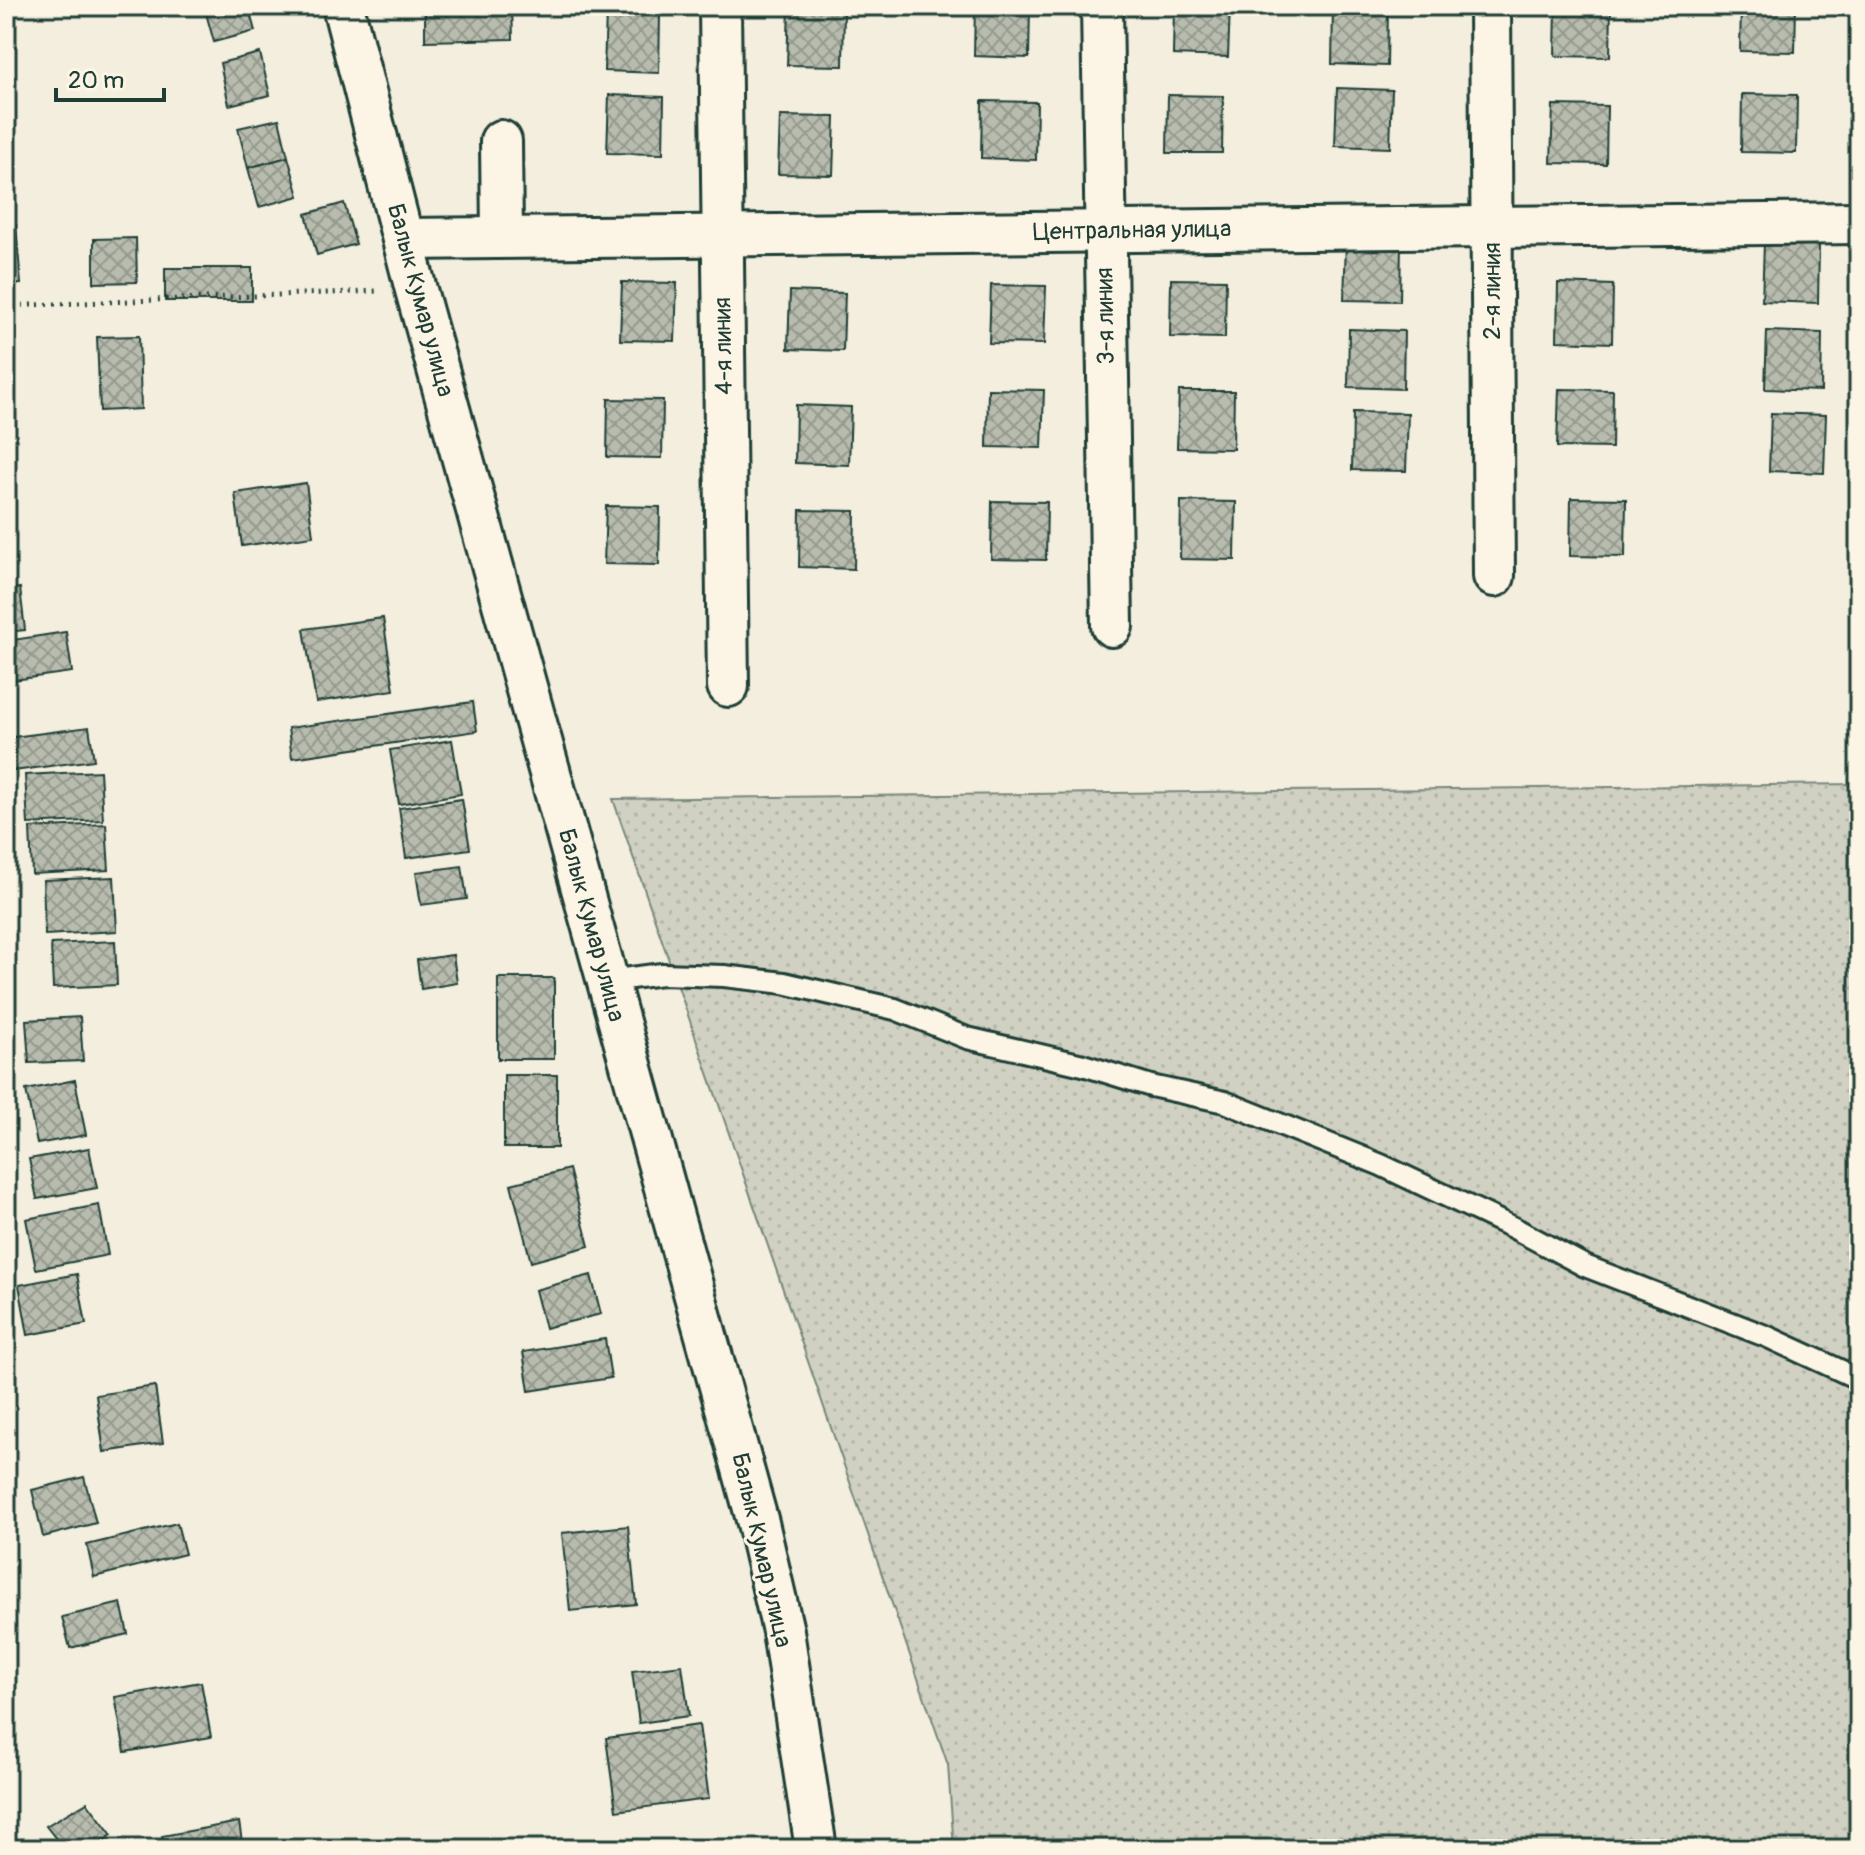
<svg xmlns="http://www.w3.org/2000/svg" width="1865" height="1855" font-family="Pangolin,sans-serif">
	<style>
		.grass { fill: url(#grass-dots); stroke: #78877b; stroke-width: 2 }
		.building { fill: url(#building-cross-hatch); stroke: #1f3d34; stroke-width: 2 }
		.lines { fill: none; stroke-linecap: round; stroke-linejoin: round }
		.service-casing { stroke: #1f3d34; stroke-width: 26 }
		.minor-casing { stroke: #1f3d34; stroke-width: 46 }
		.path { stroke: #1f3d34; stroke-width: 5; stroke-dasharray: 2 6; stroke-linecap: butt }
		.service { stroke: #fcf5e5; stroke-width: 20 }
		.minor { stroke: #fcf5e5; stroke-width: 40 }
		.labels { text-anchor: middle; stroke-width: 6; stroke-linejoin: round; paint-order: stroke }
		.street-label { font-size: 24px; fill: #1f3d34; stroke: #fcf5e5 }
	</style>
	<defs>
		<pattern id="grass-dots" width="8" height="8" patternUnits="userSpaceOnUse" patternTransform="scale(2)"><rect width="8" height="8" fill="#d0d1c2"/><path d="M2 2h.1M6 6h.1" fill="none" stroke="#b2b4a7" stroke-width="1.8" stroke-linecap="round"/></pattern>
		<pattern id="building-cross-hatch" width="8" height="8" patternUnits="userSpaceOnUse" patternTransform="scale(2)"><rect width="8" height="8" fill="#b8bcae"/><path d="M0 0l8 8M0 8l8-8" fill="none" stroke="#959a8e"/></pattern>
	</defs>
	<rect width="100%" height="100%" fill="#f3eede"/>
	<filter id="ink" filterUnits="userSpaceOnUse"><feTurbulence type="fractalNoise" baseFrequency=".0125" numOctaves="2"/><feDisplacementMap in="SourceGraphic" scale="16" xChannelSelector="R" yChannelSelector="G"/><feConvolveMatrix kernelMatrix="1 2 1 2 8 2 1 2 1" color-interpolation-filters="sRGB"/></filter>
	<g filter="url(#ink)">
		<!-- grass -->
		<path class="grass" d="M1859,784V1849H954L948,1765L613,799Z"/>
		<!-- building -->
		<g class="building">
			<path d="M204,6H248L255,31L214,42Z"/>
			<path d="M425,6H512L513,39L425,41Z"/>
			<path d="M975,6H1030L1029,58L974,56Z"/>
			<path d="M1174,6H1230L1228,57L1173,55Z"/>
			<path d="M1333,6L1388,8L1387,66L1332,64Z"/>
			<path d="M1556,6H1611L1610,57L1555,56Z"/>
			<path d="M1741,6H1796L1795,52L1740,51Z"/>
			<path d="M789,7L844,8L843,66L787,65Z"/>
			<path d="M606,13L660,15L659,73L604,71Z"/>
			<path d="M260,53L270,95L229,105L220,63Z"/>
			<path d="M1337,88L1392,90L1390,148L1335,146Z"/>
			<path d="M1742,94L1797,95L1796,153L1741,152Z"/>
			<path d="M609,95L664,97L663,154L607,153Z"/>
			<path d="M1168,95L1223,96L1222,153H1167Z"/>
			<path d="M982,101L1037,102L1036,160L981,158Z"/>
			<path d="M1553,105L1607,106L1606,164L1551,163Z"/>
			<path d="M780,116L835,117L833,175L778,174Z"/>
			<path d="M279,119L288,157L248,168L238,128Z"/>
			<path d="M288,157L299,196L259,207L248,168Z"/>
			<path d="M344,203L356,244L317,255L306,214Z"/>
			<path d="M6,225H16L21,284L6,285Z"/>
			<path d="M136,238L137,282L94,283V239Z"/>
			<path d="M1346,242L1401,243L1400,301L1344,300Z"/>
			<path d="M1764,243L1819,245L1818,303L1762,301Z"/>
			<rect x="165" y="268" width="87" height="33"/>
			<path d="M1171,279L1226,280L1225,338L1170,337Z"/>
			<path d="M622,282L677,283L675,341L620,340Z"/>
			<path d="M1558,283L1613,285L1612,343L1557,341Z"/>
			<path d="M991,285L1046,286L1044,344L989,343Z"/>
			<path d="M790,291L845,293L843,351L788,349Z"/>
			<path d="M1349,329L1404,331L1403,389L1348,387Z"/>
			<path d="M1767,331L1822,333L1821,391L1765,389Z"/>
			<path d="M139,336L141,409L100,411L97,337Z"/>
			<path d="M988,389L1044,390L1042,448L987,447Z"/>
			<path d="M1559,389L1613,390L1612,448L1557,447Z"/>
			<path d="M1179,391H1234L1233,449L1177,448Z"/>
			<path d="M608,399L663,400L662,458L607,457Z"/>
			<path d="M796,405L851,407L849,465L795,463Z"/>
			<path d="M1353,412L1408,413L1406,471L1352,470Z"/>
			<path d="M1771,413L1826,415L1824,473L1769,471Z"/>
			<path d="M306,483L313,536L242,546L235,493Z"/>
			<path d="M1571,498L1626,499L1625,557L1570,556Z"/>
			<path d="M992,501L1047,502L1046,560L991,559Z"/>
			<path d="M1181,501L1236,502L1235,560L1180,559Z"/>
			<path d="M606,506L660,507L659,565L604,564Z"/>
			<path d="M800,510L855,511L854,569L799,567Z"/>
			<path d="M20,588L25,630L6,632V590Z"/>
			<path d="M383,618L394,690L316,702L304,629Z"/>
			<path d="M66,632L72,672L6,681V641Z"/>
			<path d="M473,702L477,731L292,758L288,728Z"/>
			<path d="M89,727L94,760L6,772V738Z"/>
			<path d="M452,740L461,794L399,804L390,750Z"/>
			<path d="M100,771L103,820L28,824L25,775Z"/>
			<path d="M462,799L470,849L406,858L399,808Z"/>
			<path d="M106,824L109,870L32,874L30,828Z"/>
			<path d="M462,866L467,899L421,905L416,872Z"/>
			<path d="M114,877L117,931L45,935L43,880Z"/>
			<path d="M115,941L117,985L53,988L51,944Z"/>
			<path d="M453,955L457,983L421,989L417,960Z"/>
			<rect x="498" y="978" width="56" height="81"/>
			<path d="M80,1017L83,1061L29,1063L26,1020Z"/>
			<rect x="504" y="1075" width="53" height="73"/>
			<path d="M75,1080L86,1135L37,1144L26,1090Z"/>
			<path d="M89,1148L97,1188L37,1199L29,1159Z"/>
			<path d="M569,1169L589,1246L531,1262L511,1184Z"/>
			<path d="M99,1205L108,1255L36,1269L26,1219Z"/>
			<path d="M6,1250L11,1251L6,1279Z"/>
			<path d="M77,1274L86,1324L28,1335L19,1285Z"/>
			<path d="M591,1275L601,1314L545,1328L535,1290Z"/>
			<path d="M605,1339L611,1378L529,1391L523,1352Z"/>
			<rect x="6" y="1343" width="7" height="64"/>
			<path d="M155,1386L163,1443L104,1452L96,1395Z"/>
			<path d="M84,1477L96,1523L43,1537L32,1490Z"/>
			<path d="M177,1523L185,1554L94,1577L87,1545Z"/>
			<path d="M628,1526L636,1604L570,1611L562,1533Z"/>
			<path d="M121,1603L128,1634L70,1648L62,1617Z"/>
			<path d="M682,1665L689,1716L639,1723L632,1671Z"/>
			<path d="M201,1682L211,1737L125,1752L115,1697Z"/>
			<path d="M699,1725L709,1799L616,1811L606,1738Z"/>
			<path d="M87,1802L112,1835L92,1849H64L46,1826Z"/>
			<path d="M239,1822L243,1849H164L162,1836Z"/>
		</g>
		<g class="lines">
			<!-- service casing -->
			<g class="service-casing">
				<path id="service" d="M608,981L662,974L724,976L784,983L895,1009L967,1038L1083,1065L1151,1086L1225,1102L1381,1165L1514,1228L1585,1266L1768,1337L1859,1379"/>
			</g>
			<!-- minor casing -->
			<g class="minor-casing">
				<g id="minor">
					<path d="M343,6L416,290L758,1523L783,1631L816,1849"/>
					<path d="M720,6L728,686"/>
					<path d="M1102,6L1112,626"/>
					<path d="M1490,6L1494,576"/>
					<path d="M501,141L502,236"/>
					<path d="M405,239L1859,223"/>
				</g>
			</g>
			<!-- path -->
			<path class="path" d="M6,306L377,291"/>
			<!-- service -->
			<use href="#service" class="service"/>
			<!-- minor -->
			<use href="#minor" class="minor"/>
		</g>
	</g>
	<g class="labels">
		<!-- street labels -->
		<g class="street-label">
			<text transform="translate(1132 230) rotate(-1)" y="8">Центральная улица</text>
			<text transform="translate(1492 291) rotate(-90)" y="8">2-я линия</text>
			<text transform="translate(421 300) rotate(75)" y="8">Балык Кумар улица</text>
			<text transform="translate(1105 316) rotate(-91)" y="8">3-я линия</text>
			<text transform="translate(723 346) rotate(-91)" y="8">4-я линия</text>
			<text transform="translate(592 925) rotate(75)" y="8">Балык Кумар улица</text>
			<text transform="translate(762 1550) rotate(77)" y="8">Балык Кумар улица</text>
		</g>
	</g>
	<!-- margin -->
	<rect width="1865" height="1855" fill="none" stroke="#fcf5e5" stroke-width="32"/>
	<rect x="16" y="16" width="1833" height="1823" fill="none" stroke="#1f3d34" stroke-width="3" filter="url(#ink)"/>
	<!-- scale -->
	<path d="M56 88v12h108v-12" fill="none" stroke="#1f3d34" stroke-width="4"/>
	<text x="68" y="88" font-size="24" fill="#1f3d34" stroke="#fcf5e5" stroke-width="6" paint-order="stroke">20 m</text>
</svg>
